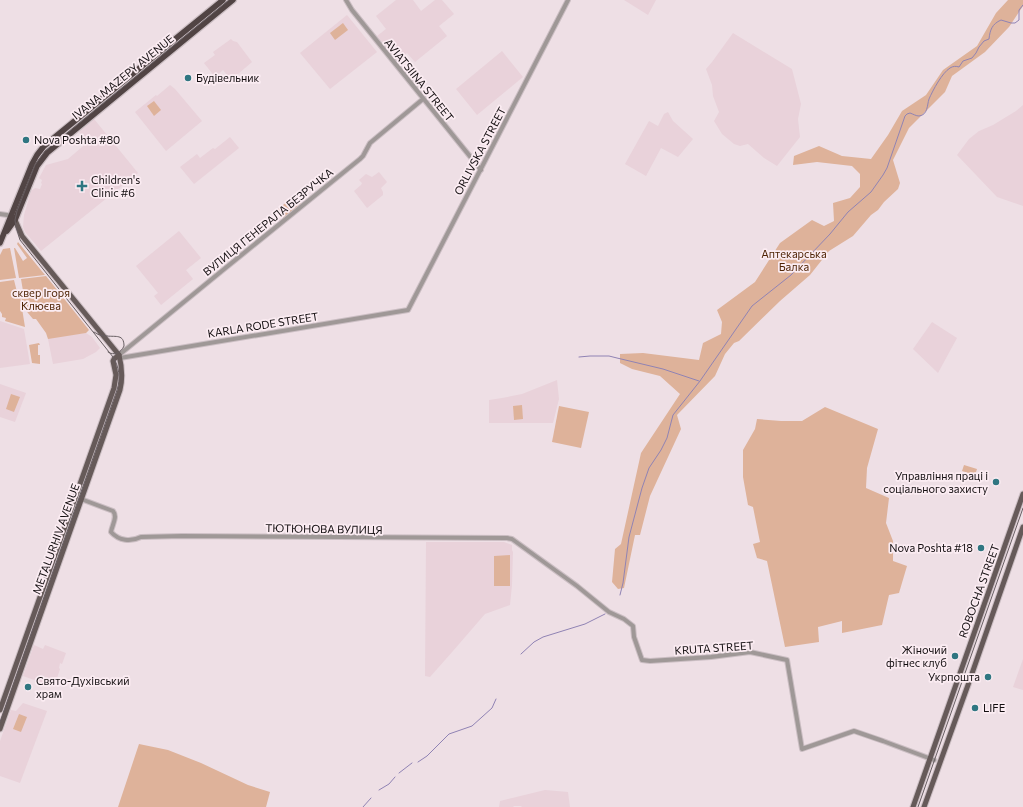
<svg xmlns="http://www.w3.org/2000/svg" width="1023" height="807" font-family="Commissioner,sans-serif">
	<style>
		.built { fill: #e9d2da }
		.green { fill: #deb29a }
		.lines { fill: none; stroke-linecap: round; stroke-linejoin: round }
		.stream { stroke: #9083b4; stroke-width: 1 }
		.minor-casing { stroke: #cbbec3; stroke-width: 6 }
		.major-casing { stroke: #cbbec3; stroke-width: 7 }
		.highway-casing { stroke: #cbbec3; stroke-width: 8 }
		.minor { stroke: #9f9897; stroke-width: 4 }
		.major { stroke: #665a59; stroke-width: 5 }
		.highway { stroke: #514444; stroke-width: 5.5 }
		.tram { stroke: #665d61; stroke-width: 1 }
		.poi-dot { fill: #2f7681; stroke: #fbecf2; stroke-width: 1.5 }
		.labels { text-anchor: middle; stroke-width: 3.5; stroke-linejoin: round; paint-order: stroke }
		.street-label { font-size: 11px; fill: #130e10; stroke: #fbecf2 }
		.poi-label { font-size: 11px; fill: #130e10; stroke: #fbecf2; text-anchor: start }
		.park-label { font-size: 11px; fill: #4f2405; stroke: #fbecf2 }
	</style>
	<rect width="100%" height="100%" fill="#eedfe5"/>
	<!-- built -->
	<g class="built">
		<path d="M396,0H413L421,11L435,0H442L454,14L439,26L447,36L415,62L407,53L398,60L377,36L386,29L376,16Z"/>
		<path d="M624,0H656L648,15Z"/>
		<path d="M347,15L377,52L330,89L300,53Z"/>
		<path d="M733,33L792,69L801,104L798,119L800,137L777,166L764,158L748,144L740,146L734,144L722,134L714,121L719,112L713,96L712,85L706,69L712,62Z"/>
		<path d="M231,39L233,41L237,42L252,62L231,80L223,70L215,77L204,63L215,55L213,52Z"/>
		<path d="M502,51L523,77L477,115L456,89Z"/>
		<path d="M170,85L175,89L202,121L166,151L135,112L156,95L157,96Z"/>
		<path d="M1023,105V206L997,197L957,155L969,139L979,131L993,125L1016,111Z"/>
		<path d="M668,112L673,121L693,139L678,157L661,148L646,176L625,164L649,121L658,126L664,114Z"/>
		<path d="M94,119L138,173L41,251L25,232L23,227L24,215L31,191L35,188L40,189L42,184L41,183L42,180L39,178L46,165L68,159L88,142L79,132Z"/>
		<path d="M230,137L239,148L194,184L180,167L197,154L200,158L213,148L215,149Z"/>
		<path d="M379,172L387,182L381,188L383,192V195L367,208L354,191L361,185L362,183L359,180L366,174L372,177Z"/>
		<path d="M179,231L201,258L186,270L193,279L161,305L154,296L158,293L136,266Z"/>
		<path d="M0,321L24,329L30,364L0,368Z"/>
		<path d="M932,322L957,338L938,373L913,349Z"/>
		<path d="M86,333L92,337L100,348L96,352L83,359L53,364L48,339L49,337Z"/>
		<path d="M557,380L559,399L553,423H489V400L502,398L522,394Z"/>
		<path d="M0,384L26,393L15,422L0,417Z"/>
		<path d="M426,542H504L512,545V550L513,552L512,585L510,605L485,614L453,651L430,677L425,676Z"/>
		<path d="M34,645L43,649L45,645L66,653L62,664L60,663L59,668L60,669L54,687L23,676Z"/>
		<path d="M1023,659V690L1013,687Z"/>
		<path d="M23,703L47,711L20,783L0,776V741L11,710L16,711Z"/>
		<path d="M545,790L568,792L570,807H522L521,806H514L513,807H499L500,801Z"/>
	</g>
	<!-- green -->
	<g class="green">
		<path d="M1008,0H1023V6L1009,27L985,52L952,76L945,92L909,128L893,160L900,183L898,189L884,202L878,210L871,215L853,236L829,251L810,275L780,301L739,341L734,343L725,354L715,376L677,415L681,429L650,496L640,535H635L624,588L618,589L612,582L615,549L621,544L641,453L680,394L660,376L632,369L620,363V354L643,353L699,360L703,343L721,334L722,322L717,310L755,282L780,243L812,220L824,226L834,221L833,203L850,198L860,187V174L852,166L817,162L793,165L794,156L819,146L842,156L871,159L888,135L902,111L926,95L943,70L977,46L996,13Z"/>
		<path d="M343,23L348,30L335,40L330,33Z"/>
		<path d="M154,101L161,110L154,116L147,106Z"/>
		<path d="M295,195L302,204L284,219L277,210Z"/>
		<path d="M18,242L45,275L19,278L14,248H15L23,261L27,258L17,244Z"/>
		<path d="M10,248L16,278L0,280V255L3,249Z"/>
		<path d="M46,276L89,330L86,333L48,339L46,333L36,319H33L23,307L21,295L23,291L21,279Z"/>
		<path d="M14,280L17,292L20,296L25,327L5,321L6,318L2,317V314L0,311V282Z"/>
		<path d="M39,343L40,345H38V355H40V364L32,363L29,345Z"/>
		<path d="M11,394L20,397L14,412L6,409Z"/>
		<path d="M522,405L523,419L514,420L513,406Z"/>
		<path d="M559,406L589,412L581,448L552,442Z"/>
		<path d="M825,407L878,429L867,468L866,488L889,498L886,523L893,541V561L907,566L899,593L889,595L882,625L842,633V621L818,627L819,642L785,647L767,561L757,558L753,544L760,542L753,507L748,505L743,477V450L755,429L757,419L781,421H802Z"/>
		<path d="M964,465L977,469L975,475L962,471Z"/>
		<path d="M510,555V586H494V556Z"/>
		<path d="M19,714L27,717L21,732L13,729Z"/>
		<path d="M139,744L168,750L201,763L248,785L270,792L266,807H118Z"/>
	</g>
	<g class="lines">
		<!-- stream -->
		<g class="stream">
			<path d="M579,357L590,356H609L617,358L663,369L699,381"/>
			<path d="M620,595L623,583L629,537L642,488L649,468L661,450L667,438L673,415L700,381L752,306L791,275L830,234L848,212L871,192L883,175L887,168L905,116L907,114L910,113C913,114 916,116 919,116C928,115 927,105 929,99C933,90 942,73 950,68C953,66 956,66 959,67L963,61L972,58L976,53L979,47L984,41L989,39C990,30 992,24 1001,20L1011,23H1015L1019,20V10L1023,5"/>
			<path d="M521,654L534,642L543,637L585,624L605,614"/>
			<path d="M418,762L427,756L449,734L472,726L492,708L496,699"/>
			<path d="M399,773L412,763"/>
			<path d="M379,790L389,784L395,777"/>
			<path d="M363,807L371,798"/>
		</g>
		<!-- minor casing -->
		<g class="minor-casing">
			<g id="minor">
				<path d="M346,0L352,10L481,170"/>
				<path d="M0,214L7,215L10,216"/>
				<path d="M119,355L223,270L360,159L363,156L370,143L423,99"/>
				<path d="M120,358L408,310L568,0"/>
				<path d="M81,499L113,511C118,517 112,525 111,532C119,541 131,542 141,537L182,536L507,538L512,539L577,586L609,612L624,619L633,626L634,637L642,660L650,661L711,657L750,652L787,660L802,749L854,731L883,741L934,760"/>
			</g>
		</g>
		<!-- major casing -->
		<g class="major-casing">
			<g id="major">
				<path d="M0,710L114,388L116,375L113,361L114,359L119,355"/>
				<path d="M0,729L120,390C123,378 122,367 119,355L22,236L15,220L13,218"/>
				<path d="M913,807L1023,494"/>
				<path d="M924,807L968,685L1023,527"/>
			</g>
		</g>
		<!-- highway casing -->
		<g class="highway-casing">
			<g id="highway">
				<path d="M7,231L15,220L37,166L47,153L233,0"/>
				<path d="M0,243L32,164L37,155L44,146L223,0"/>
			</g>
		</g>
		<!-- minor -->
		<use href="#minor" class="minor"/>
		<!-- major -->
		<use href="#major" class="major"/>
		<!-- highway -->
		<use href="#highway" class="highway"/>
		<!-- tram -->
		<g class="tram">
			<path d="M94,332C98,335 102,336 107,336C116,337 124,334 124,346C121,353 114,356 108,352"/>
			<path d="M0,722L117,390C121,378 119,367 113,357L20,240L16,227L15,220L17,211L35,165L45,151L229,0"/>
			<path d="M918,807L1023,508"/>
		</g>
	</g>
	<!-- markers -->
	<g class="poi-dot">
		<circle cx="188" cy="78" r="4"/>
		<circle cx="26" cy="140" r="4"/>
		<path d="M80 180h4v4h4v4h-4v4h-4v-4h-4v-4h4z"/>
		<circle cx="996" cy="482" r="4"/>
		<circle cx="981" cy="548" r="4"/>
		<circle cx="955" cy="656" r="4"/>
		<circle cx="988" cy="677" r="4"/>
		<circle cx="28" cy="687" r="4"/>
		<circle cx="975" cy="708" r="4"/>
	</g>
	<g class="labels">
		<!-- street labels -->
		<g class="street-label">
			<text transform="translate(123 77) rotate(-39)" y="4">IVANA MAZEPY AVENUE</text>
			<text transform="translate(419 80) rotate(51)" y="4">AVIATSIINA STREET</text>
			<text transform="translate(480 151) rotate(-62)" y="4">ORLIVSKA STREET</text>
			<text transform="translate(268 222) rotate(-39)" y="4">ВУЛИЦЯ ГЕНЕРАЛА БЕЗРУЧКА</text>
			<text transform="translate(263 325) rotate(-9)" y="4">KARLA RODE STREET</text>
			<text transform="translate(324 529) rotate(1)" y="4">ТЮТЮНОВА ВУЛИЦЯ</text>
			<text transform="translate(56 539) rotate(-70)" y="4">METALURHIV AVENUE</text>
			<text transform="translate(979 591) rotate(-70)" y="4">ROBOCHA STREET</text>
			<text transform="translate(714 648) rotate(-4)" y="4">KRUTA STREET</text>
		</g>
		<!-- poi labels -->
		<g class="poi-label">
			<text x="196" y="82">Будівельник</text>
			<text x="34" y="144">Nova Poshta #80</text>
			<text x="91" y="184">Children's<tspan x="91" dy="13">Clinic #6</tspan></text>
			<text x="988" y="480" text-anchor="end">Управління праці і<tspan x="988" dy="13">соціального захисту</tspan></text>
			<text x="973" y="552" text-anchor="end">Nova Poshta #18</text>
			<text x="947" y="654" text-anchor="end">Жіночий<tspan x="947" dy="13">фітнес клуб</tspan></text>
			<text x="980" y="681" text-anchor="end">Укрпошта</text>
			<text x="36" y="685">Свято-Духівський<tspan x="36" dy="13">храм</tspan></text>
			<text x="983" y="712">LIFE</text>
		</g>
		<!-- park labels -->
		<g class="park-label">
			<text x="794" y="258">Аптекарська<tspan x="794" dy="13">Балка</tspan></text>
			<text x="41" y="297">сквер Ігоря<tspan x="41" dy="13">Клюєва</tspan></text>
		</g>
	</g>
</svg>
